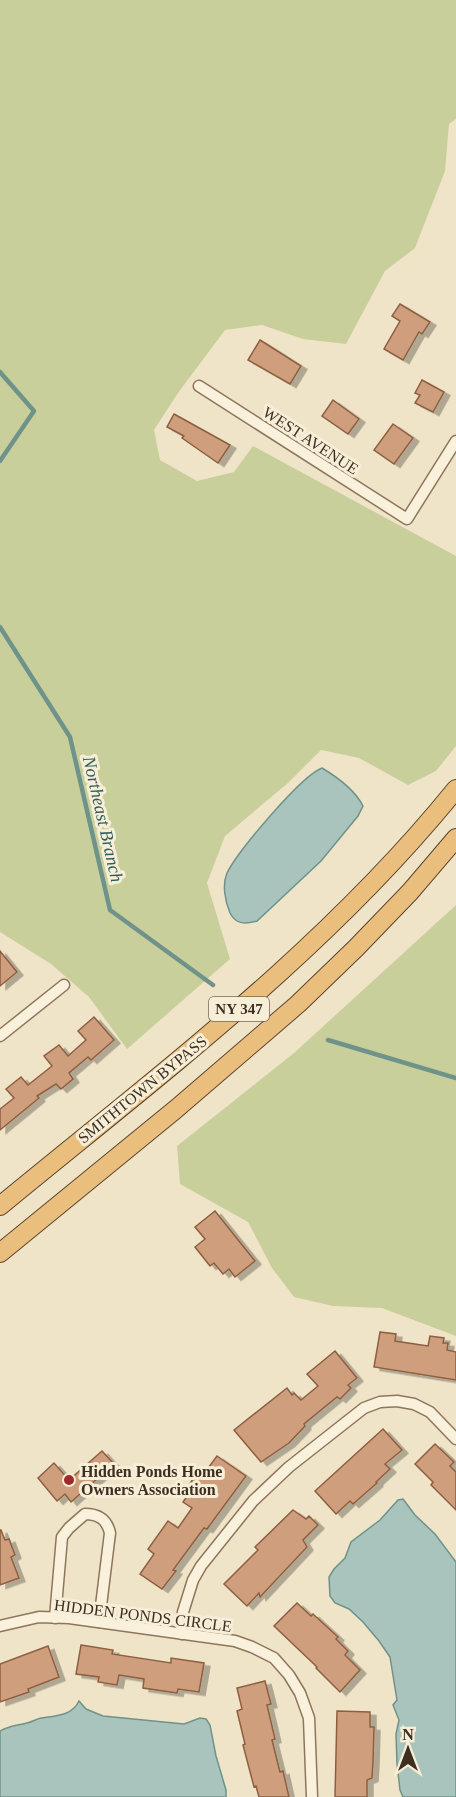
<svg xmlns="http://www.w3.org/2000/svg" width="456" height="1797" font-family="'Times New Roman',serif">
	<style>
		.green { fill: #c9cf9b }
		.water { fill: #a9c4bc; stroke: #6f938a; stroke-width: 1.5 }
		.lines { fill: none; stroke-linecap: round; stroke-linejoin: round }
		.stream { stroke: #6f938a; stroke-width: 4.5 }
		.building { fill: #cf9f7d; stroke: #8d5f41; stroke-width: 1.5; filter: url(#shadow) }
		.minor-casing { stroke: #8d765c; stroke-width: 13 }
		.trunk-casing { stroke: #5b4430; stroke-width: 20 }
		.minor { stroke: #faf1dc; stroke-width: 10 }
		.trunk { stroke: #eabe7c; stroke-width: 18 }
		.poi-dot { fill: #9e2a2b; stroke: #f7eed8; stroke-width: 2 }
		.labels { text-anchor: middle; stroke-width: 6; stroke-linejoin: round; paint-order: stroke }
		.shield { fill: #f7eed8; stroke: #756857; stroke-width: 1.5 }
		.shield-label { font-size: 15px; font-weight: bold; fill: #3d2e20 }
		.street-label { font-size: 16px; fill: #3d2e20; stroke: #f7eed8 }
		.poi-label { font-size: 16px; font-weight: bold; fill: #3d2e20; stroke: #f7eed8; text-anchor: start }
		.water-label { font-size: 18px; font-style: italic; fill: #2f5d5a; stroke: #f7eed8 }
	</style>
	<defs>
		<filter id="shadow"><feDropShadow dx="6" dy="3.5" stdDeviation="0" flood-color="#0004"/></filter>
	</defs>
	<rect width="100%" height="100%" fill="#f0e4c8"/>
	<!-- green -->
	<g class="green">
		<path d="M0,0H456V119L449,124L445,171L415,248L385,271L346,344L303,339L262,325L225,330L178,393L154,430L160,460L197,481L234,472L253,446L456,556V746L436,771L408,785L359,758L321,750L288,783L225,836L207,883L230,959L127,1049L89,997L51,964L0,932Z"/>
		<path d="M456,905V1336L382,1308L333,1306L294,1297L272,1268L248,1222L180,1184L177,1146L294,1053Z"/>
	</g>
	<!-- water -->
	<g class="water">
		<path d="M322,768C337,777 355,790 363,806L358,816L321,861L257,921C246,924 236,925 230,913C225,901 222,885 227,873C238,851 301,776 322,768Z"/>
		<path d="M403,1499L415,1515L435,1534L456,1562V1797H403L400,1790L397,1764L396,1734L399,1720L393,1705L397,1700L390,1657L379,1641L363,1622L349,1609L335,1603L330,1596L329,1577L334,1569L345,1558L351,1542L380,1520L398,1500Z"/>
		<path d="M79,1701L86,1709L103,1716L184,1724L200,1718L206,1719L210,1725L216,1756L226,1790V1797H0V1731C11,1725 16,1726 27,1723C32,1722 36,1719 41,1718C55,1716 72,1716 79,1701Z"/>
	</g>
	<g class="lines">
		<!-- stream -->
		<g class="stream">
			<path d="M0,372L34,411L0,461"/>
			<path d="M0,627L70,737L110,910L213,985"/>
			<path d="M328,1040L456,1078"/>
		</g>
	</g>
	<!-- building -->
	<g class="building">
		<path d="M400,304L430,322L422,334L419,332L403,360L384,349L400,321L392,316Z"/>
		<path d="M260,340L301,366L290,384L248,360Z"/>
		<path d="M422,380L444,392L433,412L415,403L420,395L415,393Z"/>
		<path d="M333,400L359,419L348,434L322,416Z"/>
		<path d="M174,414L230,445L218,463L182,438L184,436L167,427Z"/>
		<path d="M393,424L413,438L394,464L374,450Z"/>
		<path d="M0,951L17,972L0,986Z"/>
		<path d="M94,1017L114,1040L91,1060L88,1057L69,1073L73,1079L61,1089L56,1084L37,1096L39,1098L0,1130V1109L14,1098L6,1089L21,1077L28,1085L52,1066L44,1056L59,1045L68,1056L86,1040L78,1031Z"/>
		<path d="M215,1211L255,1261L235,1277L229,1269L223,1274L214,1263L210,1266L195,1247L205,1239L195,1227Z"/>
		<path d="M380,1332L396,1334L395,1341L428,1346L430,1336L444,1338L443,1343H448L447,1350L456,1352V1380L374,1367Z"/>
		<path d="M335,1351L357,1378L348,1385L351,1388L340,1399L337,1397L304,1424L305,1426L289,1443L261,1462L234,1430L287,1388L292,1395L294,1393L301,1400L318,1386L307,1374Z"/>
		<path d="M383,1429L402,1450L385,1464L390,1469L376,1482L377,1483L353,1504L350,1501L336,1514L315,1491Z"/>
		<path d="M435,1444L454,1462L450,1466L456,1472V1510L431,1485L433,1482L415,1464Z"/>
		<path d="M102,1451L114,1464L71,1502L65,1494L57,1501L38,1478L54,1463L69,1480Z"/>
		<path d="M217,1456L246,1476L207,1529L204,1528L173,1570L176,1571L162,1589L140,1574L154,1554L148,1549L168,1521L178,1528L192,1508L183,1502L193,1488L189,1485L198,1471L203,1475Z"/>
		<path d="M293,1510L306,1519L309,1516L318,1525L303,1540L307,1547L260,1597L259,1593L247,1606L224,1584L258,1550L255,1547Z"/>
		<path d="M0,1530H1L5,1540L9,1539L15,1555L11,1557L19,1578L0,1585Z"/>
		<path d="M297,1603L311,1616L313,1614L338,1637L336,1639L348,1651L345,1655L360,1670L340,1692L316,1668L317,1667L274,1626Z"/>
		<path d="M81,1645L113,1650L112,1654L171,1663V1658L204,1663L199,1692L178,1689L177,1693L143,1688L144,1679L119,1675L117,1685L98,1682L99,1677L76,1674Z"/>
		<path d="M48,1646L59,1677L28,1689L29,1692L0,1702V1664Z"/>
		<path d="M265,1681L271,1704L267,1705L275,1739L272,1740L280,1772L283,1771L289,1797H259L256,1786L254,1787L243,1745L245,1744L237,1711L242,1709L237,1688Z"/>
		<path d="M337,1711L370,1712V1727H374L373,1762L372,1778L367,1780V1797H335Z"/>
	</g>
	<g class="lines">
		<!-- minor casing -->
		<g class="minor-casing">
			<g id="minor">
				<path d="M199,386L407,519L456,441"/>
				<path d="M0,1036L64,985"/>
				<path d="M55,1618L62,1537L69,1528L85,1514C99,1514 107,1520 110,1533L99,1622"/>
				<path d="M0,1626L39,1617L69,1618L235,1641L252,1647L274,1658L289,1675L300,1693L309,1718L312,1797"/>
				<path d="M182,1634L183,1612L193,1580L201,1566L253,1501L289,1467L364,1408L380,1402L397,1401L414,1404L430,1412L456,1439"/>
			</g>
		</g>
		<!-- trunk casing -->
		<g class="trunk-casing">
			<g id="trunk">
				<path d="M0,1206C159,1075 326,950 456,789"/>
				<path d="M0,1253L176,1109L298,1004L356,948L410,892L456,838"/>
			</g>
		</g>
		<!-- minor -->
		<use href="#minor" class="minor"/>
		<!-- trunk -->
		<use href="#trunk" class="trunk"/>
	</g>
	<!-- markers -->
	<circle class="poi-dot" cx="69" cy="1480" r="6"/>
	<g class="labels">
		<!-- shield labels -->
		<rect class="shield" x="209" y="997" width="60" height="24" rx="4.5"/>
		<g class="shield-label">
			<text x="239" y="1014">NY 347</text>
		</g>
		<!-- street labels -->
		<g class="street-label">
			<text transform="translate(311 440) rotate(33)" y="6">WEST AVENUE</text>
			<text transform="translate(142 1089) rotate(-39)" y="6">SMITHTOWN BYPASS</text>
			<text transform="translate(143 1615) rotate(7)" y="6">HIDDEN PONDS CIRCLE</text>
		</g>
		<!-- poi labels -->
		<g class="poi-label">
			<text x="81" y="1477">Hidden Ponds Home<tspan x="81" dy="18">Owners Association</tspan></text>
		</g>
		<!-- water labels -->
		<g class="water-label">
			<text transform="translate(103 819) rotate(77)" y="6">Northeast Branch</text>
		</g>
	</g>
	<!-- north arrow -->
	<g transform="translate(408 1749)" stroke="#f7eed8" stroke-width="4.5" paint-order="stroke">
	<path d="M0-4.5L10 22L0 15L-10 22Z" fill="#3d2e20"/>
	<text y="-9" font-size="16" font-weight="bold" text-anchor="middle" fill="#3d2e20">N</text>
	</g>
</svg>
